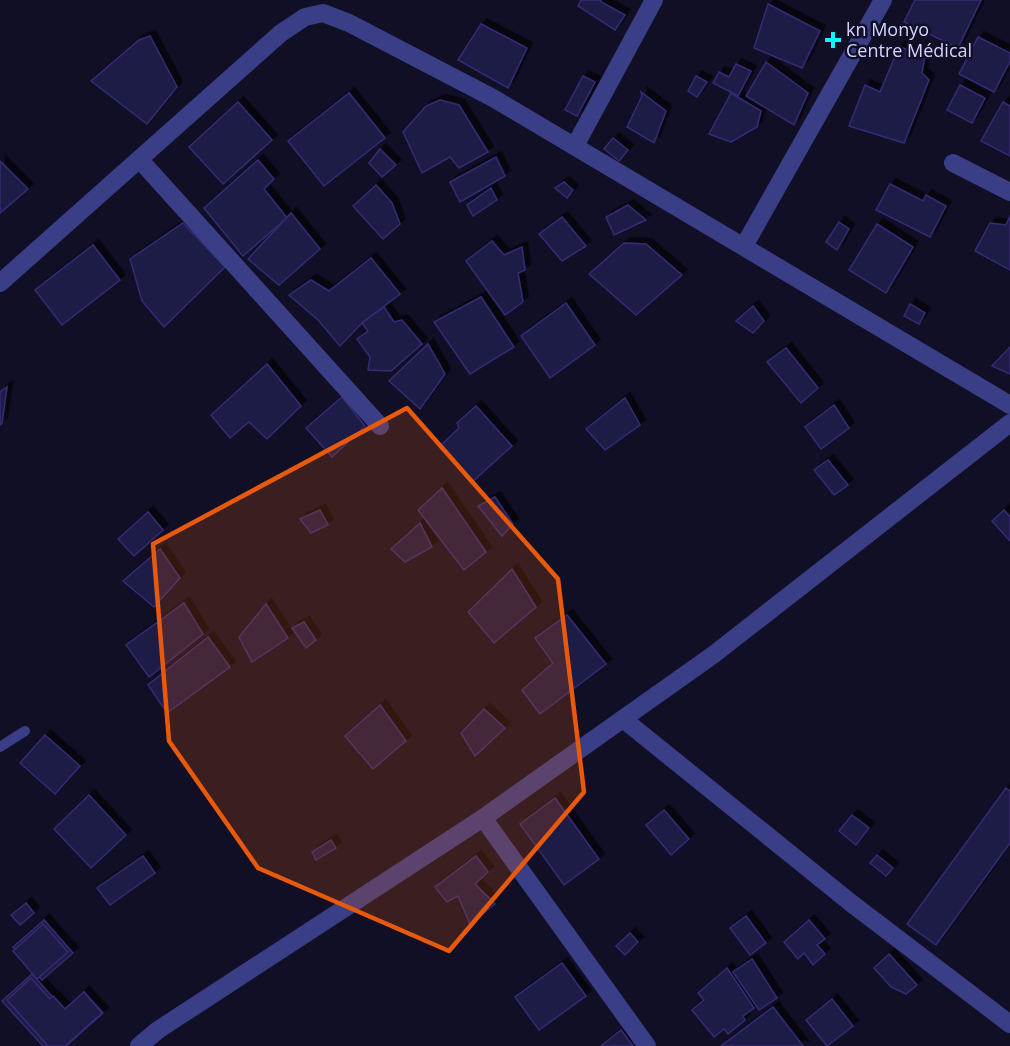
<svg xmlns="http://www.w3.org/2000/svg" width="1010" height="1046" font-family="'Open Sans',sans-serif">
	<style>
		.building { fill: #1f1b47; stroke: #342c74; stroke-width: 1.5; filter: url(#shadow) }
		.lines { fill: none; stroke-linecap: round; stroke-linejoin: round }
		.lane { stroke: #393e86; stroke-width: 10 }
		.street { stroke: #393e86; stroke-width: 18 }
		.marked { fill: #e8590c; fill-opacity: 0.2; stroke: #e8590c; stroke-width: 4.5; stroke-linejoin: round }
		.poi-dot { fill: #00fdff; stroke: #110f26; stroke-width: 2 }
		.labels { text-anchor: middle; stroke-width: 5; stroke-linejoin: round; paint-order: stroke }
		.poi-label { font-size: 18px; fill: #d5d4ff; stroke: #110f26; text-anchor: start }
	</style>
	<defs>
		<filter id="shadow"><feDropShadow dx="5.5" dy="-5.5" stdDeviation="0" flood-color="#0009"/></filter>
	</defs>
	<rect width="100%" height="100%" fill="#110f26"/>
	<!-- building -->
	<g class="building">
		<path d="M581,0H601V2L625,15L615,30L578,6Z"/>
		<path d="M915,0H981L958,48L904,22Z"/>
		<path d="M768,4L820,31L802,68L754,48Z"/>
		<path d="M481,24L527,48L508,88L458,60Z"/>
		<path d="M150,36L177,87L147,124L91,81L139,40Z"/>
		<path d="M978,37L1010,53V61L994,92L959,74Z"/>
		<path d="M899,47L925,55L922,73L929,80L904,143L849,126L865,85L880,92Z"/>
		<path d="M766,62L808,93L794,125L746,96Z"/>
		<path d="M736,64L751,71L738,96L713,83L719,72L729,77Z"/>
		<path d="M583,76L595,82L577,116L565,110Z"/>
		<path d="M696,76L707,82L697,97L688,91Z"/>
		<path d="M960,85L985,98L972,123L947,110Z"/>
		<path d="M641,92L666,111L654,143L627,127L642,96Z"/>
		<path d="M349,93L385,138L324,186L288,141Z"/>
		<path d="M731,93L761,111L757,127L731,142L709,134Z"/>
		<path d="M440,100L459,105L488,152L459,168L450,157L422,173L403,132L426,106Z"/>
		<path d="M238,102L272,140L223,184L189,147Z"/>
		<path d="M1003,102L1010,106V156L981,141Z"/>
		<path d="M613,138L628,150L619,161L604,149Z"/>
		<path d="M380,149L396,165L382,177L369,163Z"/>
		<path d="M496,157L505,176L460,202L450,182Z"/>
		<path d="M258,160L274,179L264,189L287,218L243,256L204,208Z"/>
		<path d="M0,161L28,189L0,213Z"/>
		<path d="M564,182L573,190L567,198L555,188Z"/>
		<path d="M890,184L923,201L926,195L946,206L930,237L876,210Z"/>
		<path d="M376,185L392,203L400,224L383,239L353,206Z"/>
		<path d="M491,188L497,200L473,216L467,205Z"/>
		<path d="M628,205L646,220L614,235L606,217Z"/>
		<path d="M291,213L320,249L279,285L248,259Z"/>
		<path d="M1010,216V270L975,251L990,223L1006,225Z"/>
		<path d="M562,217L586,246L562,261L539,234Z"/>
		<path d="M839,222L849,229L837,250L826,242Z"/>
		<path d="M183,223L225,267L164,327L142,301L130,259Z"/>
		<path d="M877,224L913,247L886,293L849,270Z"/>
		<path d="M492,241L504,255L522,247L525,270L518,273L523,302L505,315L466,261Z"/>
		<path d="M624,243L646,244L682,275L636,315L589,274Z"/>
		<path d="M93,245L120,280L62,325L35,290Z"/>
		<path d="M371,258L400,294L362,323L340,346L318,320L289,295L311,280L329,291Z"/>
		<path d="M481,297L514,347L470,374L434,322Z"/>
		<path d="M566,303L595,345L550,378L521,336Z"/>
		<path d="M910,304L925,313L919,324L904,316Z"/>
		<path d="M753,306L764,321L753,333L736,321Z"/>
		<path d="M384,307L394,322L402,320L422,344L391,371L368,370L370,357L357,339L368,331L362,323Z"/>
		<path d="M428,344L445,374L420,409L389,381Z"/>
		<path d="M1010,347V374L992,366Z"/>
		<path d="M786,348L818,388L801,403L767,362Z"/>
		<path d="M267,364L301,406L267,439L249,422L230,438L211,415Z"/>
		<path d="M7,387L2,423L0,425V392Z"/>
		<path d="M342,397L365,426L332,457L306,428Z"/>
		<path d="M625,398L640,425L605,450L586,429Z"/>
		<path d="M834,405L849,428L821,449L805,427Z"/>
		<path d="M476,406L512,446L471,483L440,446L459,428L457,423Z"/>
		<path d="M828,460L848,485L834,495L814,470Z"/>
		<path d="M442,488L486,552L464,570L418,510Z"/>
		<path d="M495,497L513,524L502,536L478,506Z"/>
		<path d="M320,510L328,525L311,533L300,519Z"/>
		<path d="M1004,510L1010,517V541L992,521Z"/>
		<path d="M148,512L163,530L134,556L118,539Z"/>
		<path d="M420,523L432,547L405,562L391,549Z"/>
		<path d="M160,549L180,578L154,607L123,581Z"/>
		<path d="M512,569L536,607L494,643L468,612Z"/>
		<path d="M184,603L203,634L149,677L126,645Z"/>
		<path d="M266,604L288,638L252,662L239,637Z"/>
		<path d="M567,615L606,664L540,714L522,690L553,663L535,638Z"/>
		<path d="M304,622L316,640L306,648L292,628Z"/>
		<path d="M208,637L230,667L167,713L148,685Z"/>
		<path d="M380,705L406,741L373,769L345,736Z"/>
		<path d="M484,709L505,728L475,756L461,733Z"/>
		<path d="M45,735L80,766L55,794L20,763Z"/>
		<path d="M1006,788L1010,791V843L936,945L907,924Z"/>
		<path d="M89,795L126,835L91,868L54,829Z"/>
		<path d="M555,798L599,859L564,885L520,824Z"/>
		<path d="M664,810L689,839L671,855L646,825Z"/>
		<path d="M852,815L869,828L856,845L839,831Z"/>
		<path d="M331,840L336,848L316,860L312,852Z"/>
		<path d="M877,855L893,868L886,876L870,863Z"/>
		<path d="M143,856L155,873L110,905L97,888Z"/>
		<path d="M476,856L488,872L475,884L495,904L470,924L458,896L447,902L435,887Z"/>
		<path d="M26,903L34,913L20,925L11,915Z"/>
		<path d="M746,916L766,943L750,955L730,928Z"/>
		<path d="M44,920L73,953L42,980L13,947Z"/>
		<path d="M809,920L825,939L817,945L825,954L813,965L804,953L798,959L784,942Z"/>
		<path d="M43,924L68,952L37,979L13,951Z"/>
		<path d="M630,933L638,942L625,955L616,946Z"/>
		<path d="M889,954L917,985L906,994L891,987L874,968Z"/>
		<path d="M752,959L777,998L759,1010L733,972Z"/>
		<path d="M562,963L586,996L539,1030L515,997Z"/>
		<path d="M727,968L754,1008L743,1016L745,1020L728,1034L724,1029L714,1037L692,1010L704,1000L698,993Z"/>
		<path d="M32,974L64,1010L84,992L103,1013L66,1046H43L2,1001Z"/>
		<path d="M31,978L50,999L53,996L65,1009L84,992L102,1013L65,1046H48L7,1000Z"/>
		<path d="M832,999L853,1026L827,1046L806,1020Z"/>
		<path d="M773,1007L803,1046H721Z"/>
		<path d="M621,1030L633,1046H601Z"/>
	</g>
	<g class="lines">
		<!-- lane -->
		<path class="lane" d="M0,747L25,731"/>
		<!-- street -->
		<g class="street">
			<path d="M575,146L654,0"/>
			<path d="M140,160L380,426"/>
			<path d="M953,163L1010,192"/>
			<path d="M744,246L883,0"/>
			<path d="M0,283L281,33L305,17L323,13L349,23L493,98L1010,405"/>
			<path d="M623,719L851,903L1010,1024"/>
			<path d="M483,818L647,1046"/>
			<path d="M139,1046L158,1030L483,818L713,655L1010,423"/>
		</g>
	</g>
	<!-- marked area -->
	<path class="marked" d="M407,408L558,579L584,792L449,951L258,868L169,741L153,544Z"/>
	<!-- markers -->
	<path class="poi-dot" d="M830 31h6v6h6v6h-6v6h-6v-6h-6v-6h6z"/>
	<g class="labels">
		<!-- poi labels -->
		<g class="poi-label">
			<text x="846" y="36">kn Monyo<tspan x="846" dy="21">Centre Médical</tspan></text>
		</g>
	</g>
</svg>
